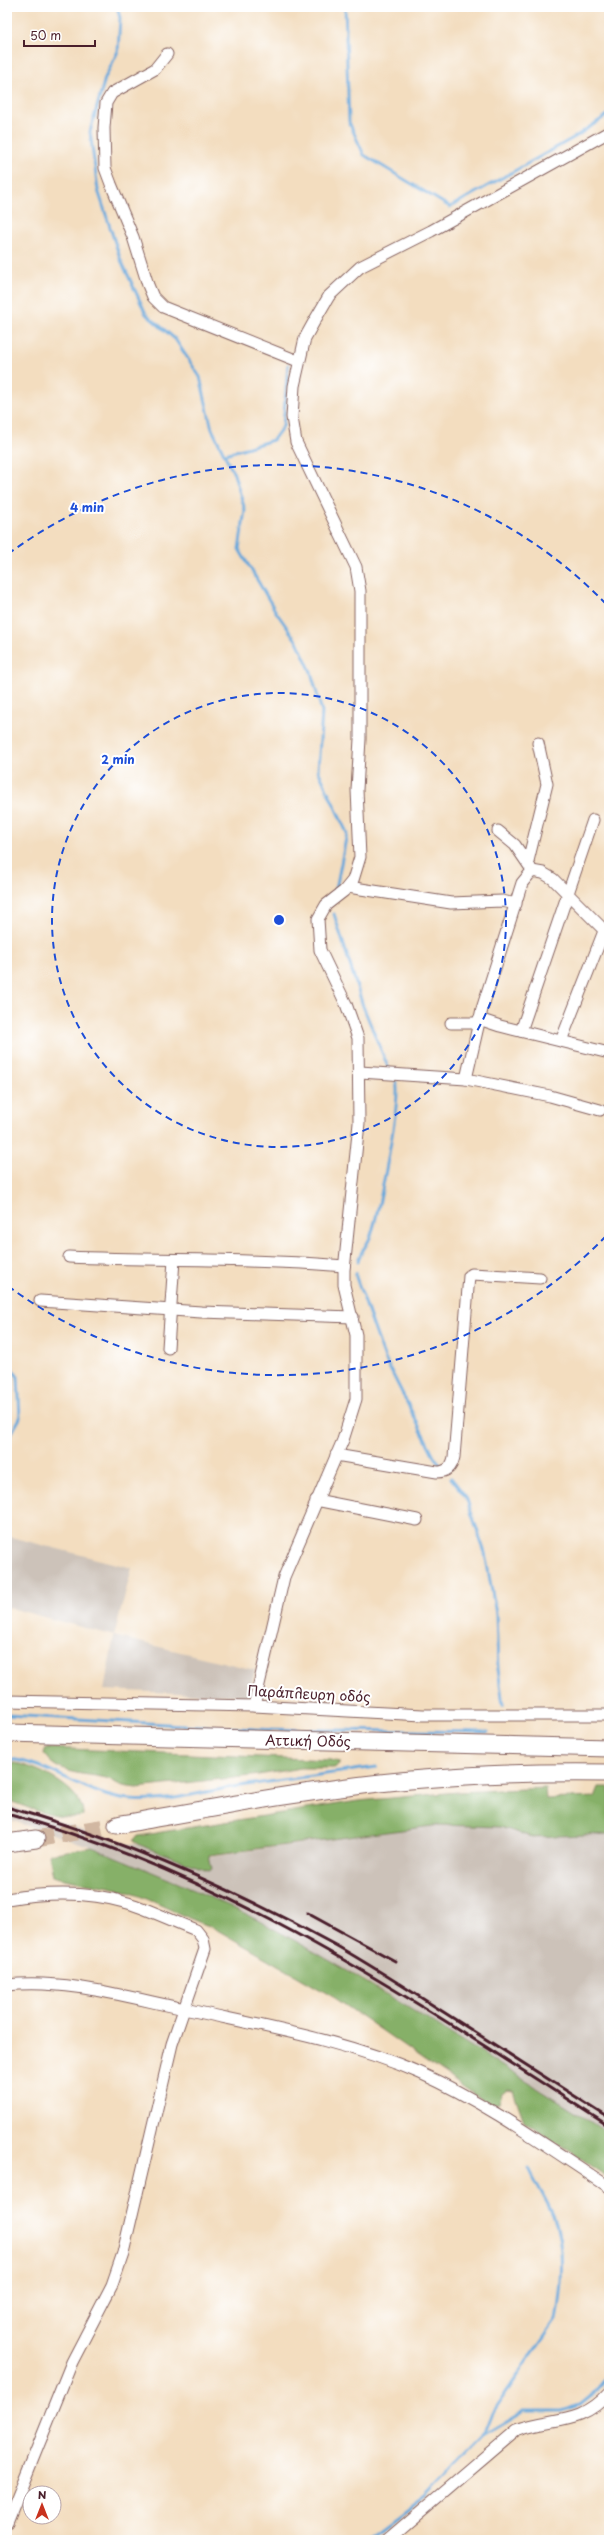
<svg xmlns="http://www.w3.org/2000/svg" width="616" height="2547" font-family="'Playpen Sans',sans-serif">
	<style>
		.industrial { fill: #ccc2b9 }
		.forest { fill: #86b067; stroke: #686849 }
		.lines { fill: none; stroke-linecap: round; stroke-linejoin: round }
		.stream { stroke: #68a7da; stroke-width: 3 }
		.highway-tunnel { stroke: #d1b7a1; stroke-width: 17; stroke-dasharray: 17 8; stroke-linecap: butt }
		.minor-casing { stroke: #85625f; stroke-width: 13 }
		.highway-casing { stroke: #85625f; stroke-width: 19 }
		.minor { stroke: #fff; stroke-width: 11 }
		.highway { stroke: #fff; stroke-width: 17 }
		.rail { stroke: #4a1f2b; stroke-width: 3 }
		.ring { fill: none; stroke: #1d4ed8; stroke-width: 2; stroke-dasharray: 7 5 }
		.labels { text-anchor: middle; stroke-width: 4; stroke-linejoin: round; paint-order: stroke }
		.street-label { font-size: 14px; fill: #4a1f2b; stroke: #fff }
		.centre { fill: #1d4ed8; stroke: #fff; stroke-width: 2 }
		.ring-label { font-size: 12px; text-anchor: middle; font-weight: bold; fill: #1d4ed8; stroke: #fff; stroke-width: 4; stroke-linejoin: round; paint-order: stroke }
	</style>
	<rect width="100%" height="100%" fill="#fff"/>
	<filter id="ink" filterUnits="userSpaceOnUse"><feTurbulence type="fractalNoise" baseFrequency=".025" numOctaves="2"/><feDisplacementMap in="SourceGraphic" scale="8" xChannelSelector="R" yChannelSelector="G"/><feConvolveMatrix kernelMatrix="1 2 1 2 8 2 1 2 1" color-interpolation-filters="sRGB"/></filter>
	<filter id="wash" filterUnits="userSpaceOnUse"><feTurbulence type="fractalNoise" baseFrequency=".012" numOctaves="4" result="noise"/><feDisplacementMap in="SourceGraphic" scale="16" xChannelSelector="R" yChannelSelector="G"/><feGaussianBlur stdDeviation="0.9" result="paint"/><feColorMatrix in="noise" values="0 0 0 0 0 0 0 0 0 0 0 0 0 0 0 0 0 1.4 0 .05"/><feComposite in="paint" operator="in"/></filter>
	<g filter="url(#wash)">
		<rect width="100%" height="100%" fill="#f3ddbf"/>
		<!-- industrial -->
		<g class="industrial">
			<path d="M7,1536L132,1568L114,1636L255,1670L249,1696L104,1690L114,1636L7,1607Z"/>
			<path d="M7,1805L128,1844H136L207,1870L212,1869L209,1856L440,1825L500,1827L532,1837L609,1834V2134L368,1982L274,1929L182,1885L92,1847L7,1819Z"/>
		</g>
		<!-- forest -->
		<g class="forest">
			<path d="M46,1748L331,1760L339,1762V1765L334,1768H301L252,1776L136,1788C131,1787 125,1787 120,1785C115,1783 111,1779 106,1778C86,1773 54,1775 44,1753Z"/>
			<path d="M7,1762C31,1763 85,1788 83,1816C57,1821 32,1809 7,1800Z"/>
			<path d="M599,1787H609V1834L532,1837L500,1827L440,1825L209,1855L212,1869L207,1870L140,1845L134,1841L138,1836L168,1831L358,1801L458,1792L545,1788L546,1799L595,1797Z"/>
			<path d="M92,1847C154,1873 216,1897 274,1929C379,1987 479,2052 580,2115L609,2134V2177L524,2121L513,2090L507,2089L502,2093L499,2103L490,2104L475,2095L335,1998L212,1927C182,1917 156,1901 126,1891C103,1884 75,1883 53,1876L49,1854Z"/>
		</g>
		<g class="lines">
			<!-- stream -->
			<g class="stream">
				<path d="M117,7L120,18L118,51L105,78L90,132L98,190L120,258L146,314L175,339L200,377L212,429L234,474L245,510L239,549L276,612L298,643L311,672L322,712L318,770L347,833L335,894"/>
				<path d="M345,7L349,122L364,155L450,207L575,137L609,114"/>
				<path d="M225,454L273,440L283,426L288,365"/>
				<path d="M334,914L363,1006L388,1067"/>
				<path d="M358,1262C360,1251 368,1245 371,1235C378,1215 402,1097 396,1082"/>
				<path d="M356,1273V1277L385,1359L435,1458L443,1467"/>
				<path d="M7,1362L18,1377L20,1418L7,1441"/>
				<path d="M451,1478L466,1497L485,1553L496,1614L498,1669L503,1705"/>
				<path d="M7,1715L254,1729L488,1732"/>
				<path d="M7,1759C52,1762 85,1796 130,1800C165,1803 198,1793 232,1787C280,1780 328,1774 376,1767"/>
				<path d="M483,2436L492,2413L556,2320C562,2287 566,2246 553,2215C546,2199 536,2184 529,2168"/>
				<path d="M366,2540L425,2496L483,2436L525,2411H561L580,2405L590,2397L609,2375"/>
			</g>
		</g>
	</g>
	<g filter="url(#ink)">
		<g class="lines">
			<!-- highway-tunnel -->
			<path class="highway-tunnel" d="M36,1839L117,1825"/>
			<!-- minor casing -->
			<g class="minor-casing">
				<g id="minor">
					<path d="M167,54L155,69L112,93L106,103L104,128L105,168L111,184L133,237L148,285L153,297L163,307L298,361"/>
					<path d="M498,831L515,845L530,867"/>
					<path d="M528,861L547,784L538,743"/>
					<path d="M348,887L451,903L502,901L516,904"/>
					<path d="M479,1019L500,1026L609,1053"/>
					<path d="M451,1023H478"/>
					<path d="M521,1031L593,820"/>
					<path d="M561,1041L604,931"/>
					<path d="M360,1072L466,1079L482,1009L522,883L532,871L543,873L553,879L609,935"/>
					<path d="M466,1079L550,1096L600,1110"/>
					<path d="M69,1257C161,1261 253,1258 344,1266"/>
					<path d="M40,1301L201,1312L353,1317"/>
					<path d="M168,1348L174,1260"/>
					<path d="M336,1455L437,1472C447,1472 452,1467 454,1457L469,1276L472,1274L540,1278"/>
					<path d="M316,1500L417,1520"/>
					<path d="M7,1701L254,1706L423,1715H609"/>
					<path d="M254,1706L284,1577L343,1440L356,1399V1335L344,1285V1270L359,1123L358,1038L346,1004L320,950L318,919L326,905L344,891L353,880L360,857L357,790L360,739V591L356,567L296,442L292,417L294,386L305,338L315,320L329,296L360,267L431,231L609,132"/>
					<path d="M7,1899C48,1892 88,1891 128,1903C151,1910 174,1922 196,1930L203,1939L205,1949L172,2044L123,2253L112,2285L72,2362L7,2523"/>
					<path d="M7,1985C65,1979 123,1996 180,2008C260,2026 345,2040 420,2073C487,2103 548,2147 609,2187"/>
					<path d="M387,2540L516,2430C553,2416 580,2426 609,2393"/>
				</g>
			</g>
			<!-- highway casing -->
			<g class="highway-casing">
				<g id="highway">
					<path d="M7,1733L609,1748"/>
					<path d="M117,1825C214,1808 311,1789 410,1780C476,1774 542,1772 609,1773"/>
					<path d="M7,1843L36,1839"/>
				</g>
			</g>
			<!-- minor -->
			<use href="#minor" class="minor"/>
			<!-- highway -->
			<use href="#highway" class="highway"/>
			<!-- rail -->
			<g class="rail">
				<path d="M7,1807C123,1840 232,1888 337,1946C374,1967 409,1990 445,2013C500,2048 554,2083 609,2118"/>
				<path d="M7,1814C231,1875 416,2002 609,2126"/>
				<path d="M307,1913L395,1961"/>
			</g>
		</g>
	</g>
	<!-- distance rings -->
	<g class="ring">
		<circle cx="279" cy="920" r="227"/>
		<path d="M606 1236A455 455 0 0 1 8 1286M8 554A455 455 0 0 1 606 604"/>
	</g>
	<g class="labels">
		<!-- street labels -->
		<g class="street-label">
			<text transform="translate(309 1694) rotate(3)" y="5">Παράπλευρη οδός</text>
			<text transform="translate(308 1741) rotate(1)" y="5">Αττική Οδός</text>
		</g>
	</g>
	<circle cx="279" cy="920" r="6" class="centre"/>
	<g class="ring-label">
		<text x="87" y="512">4 min</text>
		<text x="118" y="764">2 min</text>
	</g>
	<!-- margin -->
	<rect width="616" height="2547" fill="none" stroke="#fff" stroke-width="24"/>
	<!-- north arrow -->
	<g transform="translate(42 2505)"><circle r="19" fill="#ffffff" stroke="#b7a5aa"/>
	<path d="M0-3L7 15L0 10L-7 15Z" fill="#c8321e"/>
	<text y="-6" font-size="11" font-weight="bold" text-anchor="middle" fill="#4a1f2b">N</text>
	</g>
	<!-- scale -->
	<path d="M24 40v6h71v-6" fill="none" stroke="#4a1f2b" stroke-width="2"/>
	<text x="30" y="40" font-size="12" fill="#4a1f2b" stroke="#ffffff" stroke-width="3" paint-order="stroke">50 m</text>
</svg>
